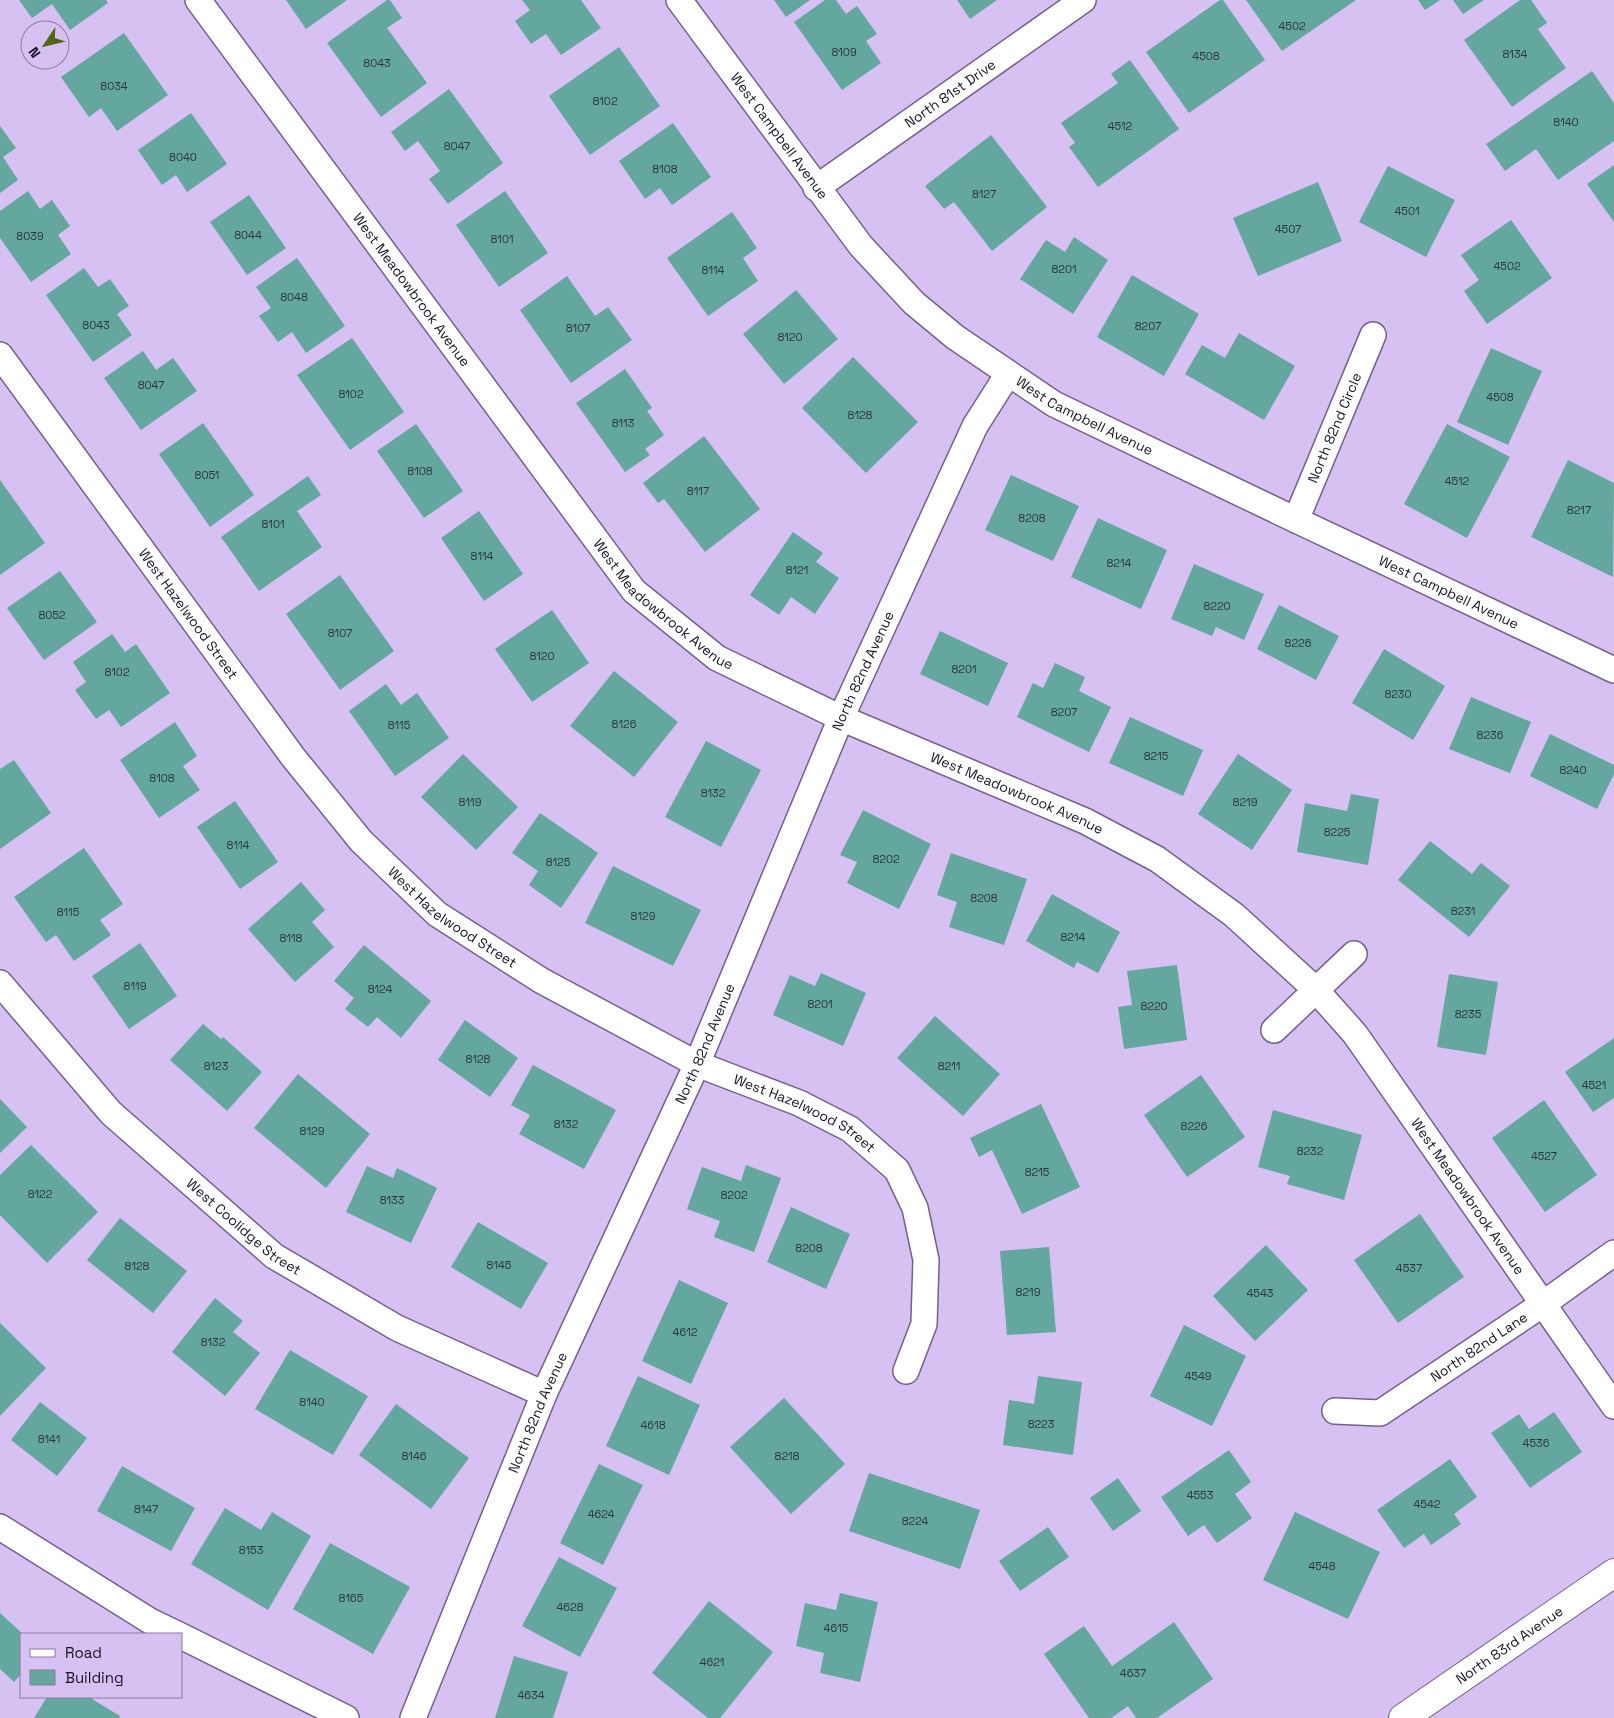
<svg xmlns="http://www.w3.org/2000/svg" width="1614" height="1718" font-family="'Space Grotesk',sans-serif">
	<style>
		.building { fill: #63a79e }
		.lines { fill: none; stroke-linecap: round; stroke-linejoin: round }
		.street-casing { stroke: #74608c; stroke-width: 28 }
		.secondary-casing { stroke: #74608c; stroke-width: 30 }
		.street { stroke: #fff; stroke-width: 25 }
		.secondary { stroke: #fff; stroke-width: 28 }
		.labels { text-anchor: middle; stroke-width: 4; stroke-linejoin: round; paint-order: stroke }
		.number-label { font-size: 11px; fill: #2c3642 }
		.street-label { font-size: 14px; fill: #191123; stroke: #d7c1f2 }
	</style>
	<rect width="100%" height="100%" fill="#d7c1f2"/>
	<!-- building -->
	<g class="building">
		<path d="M19,0H106L108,3L70,30L52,4L32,18Z"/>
		<path d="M286,0H347L306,29Z"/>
		<path d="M387,0H390L402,18L387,28L427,83L381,117L327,43Z"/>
		<path d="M522,0H581L601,28L561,55L546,34L531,44L515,21L530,10Z"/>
		<path d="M774,0H810L786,17Z"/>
		<path d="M825,0H836L846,14L857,6L877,34L866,41L881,63L842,90L794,22Z"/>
		<path d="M957,0H997L970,19Z"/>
		<path d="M1220,0H1223L1265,60L1189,113L1146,52Z"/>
		<path d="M1246,0H1356L1282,51Z"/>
		<path d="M1418,0H1440L1425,10Z"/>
		<path d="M1453,0H1484L1463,14Z"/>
		<path d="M1520,0H1531L1547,23L1538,29L1566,68L1512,107L1464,40Z"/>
		<path d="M124,33L168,95L117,131L101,108L89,117L61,77Z"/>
		<path d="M619,47L660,106L590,155L549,96Z"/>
		<path d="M1130,60L1179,129L1098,187L1069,147L1075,143L1061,123L1118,83L1111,74Z"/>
		<path d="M1592,71L1614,103V141L1558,180L1536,149L1505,171L1486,144Z"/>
		<path d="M449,89L503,163L448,204L429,179L440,171L418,141L405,151L391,132Z"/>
		<path d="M191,113L227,164L187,192L176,175L162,185L138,150Z"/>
		<path d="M673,123L711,177L672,205L660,188L645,199L619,161Z"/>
		<path d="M0,126L16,148L3,157L18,180L0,193Z"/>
		<path d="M991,135L1047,207L992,251L954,202L944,209L925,186Z"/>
		<path d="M1614,165V222L1587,184Z"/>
		<path d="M1388,166L1455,200L1426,257L1359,222Z"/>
		<path d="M1318,182L1342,241L1258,276L1233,218Z"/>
		<path d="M28,191L40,209L52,200L70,226L58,235L71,254L31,282L0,238V211Z"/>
		<path d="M505,191L548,253L499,287L456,225Z"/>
		<path d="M249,195L286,248L247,275L210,222Z"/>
		<path d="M732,212L757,248L743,258L758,281L708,316L667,258Z"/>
		<path d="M1511,220L1552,278L1487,324L1464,291L1479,280L1461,255Z"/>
		<path d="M1074,237L1108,260L1073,314L1020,279L1046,240L1065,252Z"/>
		<path d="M297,258L345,326L306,353L292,332L278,342L259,316L271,308L256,287Z"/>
		<path d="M84,268L98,287L110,279L129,306L117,314L132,335L93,362L46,295Z"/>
		<path d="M1132,275L1199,314L1164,376L1097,337Z"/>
		<path d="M567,276L595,316L608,307L632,340L571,383L520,310Z"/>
		<path d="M796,290L838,339L784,384L743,334Z"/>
		<path d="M1239,333L1295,366L1264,420L1185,374L1202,345L1225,358Z"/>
		<path d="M352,338L404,412L350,450L297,375Z"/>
		<path d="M1491,348L1542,371L1508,445L1457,422Z"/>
		<path d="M143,351L156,370L173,358L197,391L141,430L104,378Z"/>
		<path d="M853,357L918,422L866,473L802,408Z"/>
		<path d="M625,369L652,408L647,411L664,435L645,449L650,455L625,472L576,403Z"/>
		<path d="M203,423L254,495L210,527L159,454Z"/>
		<path d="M416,424L463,491L424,518L377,451Z"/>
		<path d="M1447,424L1510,457L1467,538L1404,504Z"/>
		<path d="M704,436L760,509L705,552L664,499L658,503L643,483Z"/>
		<path d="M1568,460L1614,483L1613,577L1531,537Z"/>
		<path d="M1011,475L1079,506L1053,561L985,530Z"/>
		<path d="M308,476L321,495L297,511L322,547L259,591L221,537Z"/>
		<path d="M0,480L45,543L0,575Z"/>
		<path d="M479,511L523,574L484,601L441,538Z"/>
		<path d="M1098,518L1167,550L1141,609L1071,577Z"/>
		<path d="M793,532L823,553L816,562L839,578L815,614L791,597L779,615L750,595Z"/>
		<path d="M1194,564L1264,594L1244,640L1216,627L1212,636L1171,619Z"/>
		<path d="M60,571L97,622L44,660L7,608Z"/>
		<path d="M340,575L394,651L340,690L286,614Z"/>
		<path d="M1279,605L1339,636L1316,680L1257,649Z"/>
		<path d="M552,610L589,663L532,702L495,649Z"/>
		<path d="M940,631L1008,663L988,706L920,674Z"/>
		<path d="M112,634L125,652L136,644L170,693L121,727L109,710L96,719L75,690L86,682L73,662Z"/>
		<path d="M1384,649L1445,686L1413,740L1352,703Z"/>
		<path d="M1055,663L1085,677L1079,691L1111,707L1089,752L1017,717L1033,683L1043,688Z"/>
		<path d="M614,671L678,722L634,777L570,726Z"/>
		<path d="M386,684L401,705L417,693L449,738L395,776L349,711Z"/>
		<path d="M1471,697L1531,722L1510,773L1449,749Z"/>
		<path d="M1130,717L1203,750L1183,796L1109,763Z"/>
		<path d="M175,722L197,756L183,766L200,790L159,818L120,760Z"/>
		<path d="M1550,734L1614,765V774L1597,809L1530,776Z"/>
		<path d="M706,741L761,770L721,847L665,817Z"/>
		<path d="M463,754L518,807L476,850L421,797Z"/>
		<path d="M1238,754L1292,790L1252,850L1198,814Z"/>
		<path d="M14,760L51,813L0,849V769Z"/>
		<path d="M1351,794L1379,799L1368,865L1297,852L1305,803L1347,811Z"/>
		<path d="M235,801L278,862L240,889L197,827Z"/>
		<path d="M863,810L931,844L899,909L847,883L857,862L840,855Z"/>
		<path d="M540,813L598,853L561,908L529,885L538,871L512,853Z"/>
		<path d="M1430,841L1472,874L1481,863L1510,886L1469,937L1398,880Z"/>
		<path d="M84,848L123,904L100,920L111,935L74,961L56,935L46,942L14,897Z"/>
		<path d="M951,853L1027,879L1004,945L949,927L957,902L937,895Z"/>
		<path d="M613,866L701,910L673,966L585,923Z"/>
		<path d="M301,882L325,910L312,922L334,947L295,982L248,929Z"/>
		<path d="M1052,894L1120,932L1098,973L1077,962L1074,968L1026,941Z"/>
		<path d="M140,943L177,996L129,1029L92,976Z"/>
		<path d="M364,945L431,1001L401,1038L377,1017L368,1027L345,1009L354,998L334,981Z"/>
		<path d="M1177,965L1187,1040L1124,1049L1118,1007L1132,1005L1127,971Z"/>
		<path d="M821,973L866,993L843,1046L773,1015L790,975L815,986Z"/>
		<path d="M1449,974L1498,982L1486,1055L1437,1047Z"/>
		<path d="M935,1016L1000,1074L963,1116L897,1058Z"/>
		<path d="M465,1020L518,1058L490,1097L438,1060Z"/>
		<path d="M203,1024L221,1039L223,1037L262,1072L227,1111L170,1060Z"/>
		<path d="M1614,1038V1098L1593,1112L1565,1072Z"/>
		<path d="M533,1065L616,1110L584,1169L519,1134L530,1115L511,1105Z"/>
		<path d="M298,1074L370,1134L326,1188L254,1128Z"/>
		<path d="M1201,1075L1245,1137L1187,1177L1144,1115Z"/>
		<path d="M0,1099L27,1127L0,1153Z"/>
		<path d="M1544,1100L1597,1175L1545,1212L1492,1138Z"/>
		<path d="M1041,1104L1080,1187L1022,1214L992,1150L979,1157L970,1138Z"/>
		<path d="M1273,1110L1362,1135L1344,1200L1287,1184L1290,1176L1258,1167Z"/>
		<path d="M31,1145L98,1212L47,1263L0,1215V1175Z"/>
		<path d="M746,1165L781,1178L754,1252L714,1237L720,1221L687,1209L702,1167L741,1181Z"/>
		<path d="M367,1166L393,1178L397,1168L437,1188L411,1243L346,1212Z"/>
		<path d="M791,1207L850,1234L826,1289L767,1262Z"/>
		<path d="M1420,1214L1464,1277L1398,1323L1354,1260Z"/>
		<path d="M120,1218L187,1271L153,1313L87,1260Z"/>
		<path d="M478,1222L548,1263L521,1309L451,1267Z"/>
		<path d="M1266,1245L1308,1290L1255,1341L1213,1296Z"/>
		<path d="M1049,1247L1056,1332L1007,1335L1000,1251Z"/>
		<path d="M679,1280L728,1303L691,1384L642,1361Z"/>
		<path d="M215,1298L243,1321L233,1332L260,1353L225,1396L172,1352Z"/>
		<path d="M0,1323L46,1368L0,1416Z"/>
		<path d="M1184,1325L1246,1356L1212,1426L1150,1396Z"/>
		<path d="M290,1350L368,1396L333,1455L255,1409Z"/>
		<path d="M638,1376L700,1405L669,1475L606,1446Z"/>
		<path d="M1038,1376L1082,1382L1073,1455L1003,1445L1009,1400L1034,1404Z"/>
		<path d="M784,1398L845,1464L791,1514L730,1447Z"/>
		<path d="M40,1402L87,1438L57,1476L11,1440Z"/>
		<path d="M396,1404L469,1458L431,1509L359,1455Z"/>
		<path d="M1554,1412L1582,1452L1530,1488L1491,1433L1519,1414L1529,1429Z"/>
		<path d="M1229,1450L1251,1482L1235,1494L1252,1518L1217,1543L1204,1525L1188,1536L1161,1497Z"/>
		<path d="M1450,1459L1477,1497L1454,1514L1461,1524L1431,1545L1424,1534L1404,1548L1377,1510Z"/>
		<path d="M599,1464L643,1485L603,1565L560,1543Z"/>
		<path d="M122,1466L195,1508L171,1551L97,1511Z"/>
		<path d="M869,1473L980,1510L960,1569L849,1531Z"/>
		<path d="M1118,1478L1141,1511L1113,1531L1090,1498Z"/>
		<path d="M225,1508L261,1530L272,1512L311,1536L268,1610L191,1564Z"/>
		<path d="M1295,1512L1380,1552L1348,1619L1263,1580Z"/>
		<path d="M1048,1527L1069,1557L1020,1591L999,1561Z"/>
		<path d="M330,1543L410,1587L373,1654L293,1609Z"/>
		<path d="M559,1557L617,1588L580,1657L522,1626Z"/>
		<path d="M840,1593L878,1602L860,1682L820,1673L824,1653L796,1646L805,1603L836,1610Z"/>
		<path d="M709,1601L773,1652L720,1718H708L652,1673Z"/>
		<path d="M0,1613L23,1634H21V1674L14,1682L0,1669Z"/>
		<path d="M1174,1622L1213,1679L1157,1718H1136L1128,1706L1111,1718H1089L1044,1654L1084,1626L1112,1666Z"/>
		<path d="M514,1656L568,1672L553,1718H495Z"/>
		<path d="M47,1697H93L92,1699L120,1716L119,1718H34Z"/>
	</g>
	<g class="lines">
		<!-- street casing -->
		<g class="street-casing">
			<g id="street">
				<path id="s1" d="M198,0L634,591L717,658L841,718L1085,821L1157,859L1234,915L1315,989L1355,1034L1614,1406"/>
				<path id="s2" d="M679,0L861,246L914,303L955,337L1054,404L1296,520L1614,670"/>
				<path id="s3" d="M816,188L1083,0"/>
				<path id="s4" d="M0,355L293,757L361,841L437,914L542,981L697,1064L799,1103L850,1129L897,1170L915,1208L926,1260L924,1324L906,1371"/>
				<path id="s5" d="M1296,520L1373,335"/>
				<path id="s6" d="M0,983L111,1113L274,1256L397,1328L544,1394"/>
				<path d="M1274,1030L1354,954"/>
				<path id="s7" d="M1335,1411L1380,1413L1543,1304L1614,1253"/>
				<path d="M0,1527L150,1621L177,1634"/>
				<path d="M181,1636L346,1718"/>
				<path id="s8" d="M413,1718L544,1394L697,1064L841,718L975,426L1008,374"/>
			</g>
		</g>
		<!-- secondary casing -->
		<g class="secondary-casing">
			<g id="secondary">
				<path id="s9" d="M1403,1718L1614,1573"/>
			</g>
		</g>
		<!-- street -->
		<use href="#street" class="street"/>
		<!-- secondary -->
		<use href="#secondary" class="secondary"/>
	</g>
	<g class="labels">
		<!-- number labels -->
		<g class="number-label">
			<text x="1292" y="30">4502</text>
			<text x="844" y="56">8109</text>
			<text x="1515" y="58">8134</text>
			<text x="1206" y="60">4508</text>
			<text x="377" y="67">8043</text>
			<text x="114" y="90">8034</text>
			<text x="605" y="105">8102</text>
			<text x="1566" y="126">8140</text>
			<text x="1120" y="130">4512</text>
			<text x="457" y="150">8047</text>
			<text x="183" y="161">8040</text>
			<text x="665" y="173">8108</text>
			<text x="984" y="198">8127</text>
			<text x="1407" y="215">4501</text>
			<text x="1288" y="233">4507</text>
			<text x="248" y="239">8044</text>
			<text x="30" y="240">8039</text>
			<text x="502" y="243">8101</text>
			<text x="1507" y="270">4502</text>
			<text x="1064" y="273">8201</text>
			<text x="713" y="274">8114</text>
			<text x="294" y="301">8048</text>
			<text x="96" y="329">8043</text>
			<text x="1148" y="330">8207</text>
			<text x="578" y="332">8107</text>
			<text x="790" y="341">8120</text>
			<text x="151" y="389">8047</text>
			<text x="351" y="398">8102</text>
			<text x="1500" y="401">4508</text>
			<text x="860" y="419">8128</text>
			<text x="623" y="427">8113</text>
			<text x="420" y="475">8108</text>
			<text x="207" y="479">8051</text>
			<text x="1457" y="485">4512</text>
			<text x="698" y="495">8117</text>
			<text x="1579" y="514">8217</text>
			<text x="1032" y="522">8208</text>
			<text x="273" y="528">8101</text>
			<text x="482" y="560">8114</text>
			<text x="1119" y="567">8214</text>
			<text x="797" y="574">8121</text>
			<text x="1217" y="610">8220</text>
			<text x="52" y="619">8052</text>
			<text x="340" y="637">8107</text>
			<text x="1298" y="647">8226</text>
			<text x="542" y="660">8120</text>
			<text x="964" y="673">8201</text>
			<text x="117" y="676">8102</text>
			<text x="1398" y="698">8230</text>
			<text x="1064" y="716">8207</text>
			<text x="624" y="728">8126</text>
			<text x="399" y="729">8115</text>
			<text x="1490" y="739">8236</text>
			<text x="1156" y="760">8215</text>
			<text x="1573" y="774">8240</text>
			<text x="162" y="782">8108</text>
			<text x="713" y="797">8132</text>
			<text x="470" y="806">8119</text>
			<text x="1245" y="806">8219</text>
			<text x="1337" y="836">8225</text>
			<text x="238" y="849">8114</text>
			<text x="886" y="863">8202</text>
			<text x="558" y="866">8125</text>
			<text x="984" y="902">8208</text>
			<text x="1463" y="915">8231</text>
			<text x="68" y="916">8115</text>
			<text x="643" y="920">8129</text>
			<text x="1073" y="941">8214</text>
			<text x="291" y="942">8118</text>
			<text x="135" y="990">8119</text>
			<text x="380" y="993">8124</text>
			<text x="820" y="1008">8201</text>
			<text x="1154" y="1010">8220</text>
			<text x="1468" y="1018">8235</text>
			<text x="478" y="1063">8128</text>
			<text x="216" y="1070">8123</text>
			<text x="949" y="1070">8211</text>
			<text x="1594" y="1089">4521</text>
			<text x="566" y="1128">8132</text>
			<text x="1194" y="1130">8226</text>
			<text x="312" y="1135">8129</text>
			<text x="1310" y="1155">8232</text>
			<text x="1544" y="1160">4527</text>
			<text x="1037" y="1176">8215</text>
			<text x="40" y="1198">8122</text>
			<text x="734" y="1199">8202</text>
			<text x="392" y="1204">8133</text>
			<text x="809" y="1252">8208</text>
			<text x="499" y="1269">8145</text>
			<text x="137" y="1270">8128</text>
			<text x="1409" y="1272">4537</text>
			<text x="1028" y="1296">8219</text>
			<text x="1260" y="1297">4543</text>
			<text x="685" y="1336">4612</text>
			<text x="213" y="1346">8132</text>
			<text x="1198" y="1380">4549</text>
			<text x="312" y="1406">8140</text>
			<text x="1041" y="1428">8223</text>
			<text x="653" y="1429">4618</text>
			<text x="49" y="1443">8141</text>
			<text x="1536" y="1447">4536</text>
			<text x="414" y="1460">8146</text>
			<text x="787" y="1460">8218</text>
			<text x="1200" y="1499">4553</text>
			<text x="1427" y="1508">4542</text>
			<text x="146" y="1513">8147</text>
			<text x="601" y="1518">4624</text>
			<text x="915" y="1525">8224</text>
			<text x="251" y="1554">8153</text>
			<text x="1322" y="1570">4548</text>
			<text x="351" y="1602">8165</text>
			<text x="570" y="1611">4628</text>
			<text x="836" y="1632">4615</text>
			<text x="712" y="1666">4621</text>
			<text x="1133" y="1677">4637</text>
			<text x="531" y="1699">4634</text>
		</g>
		<!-- street labels -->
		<g class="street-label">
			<text dy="5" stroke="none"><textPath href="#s3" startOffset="164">North 81st Drive</textPath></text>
			<text dy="5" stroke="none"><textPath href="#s2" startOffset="169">West Campbell Avenue</textPath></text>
			<text dy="5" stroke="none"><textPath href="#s1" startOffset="360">West Meadowbrook Avenue</textPath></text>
			<text dy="5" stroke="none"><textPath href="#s2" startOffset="589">West Campbell Avenue</textPath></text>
			<text dy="5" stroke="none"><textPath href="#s5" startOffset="100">North 82nd Circle</textPath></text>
			<text dy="5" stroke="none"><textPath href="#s2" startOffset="994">West Campbell Avenue</textPath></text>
			<text dy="5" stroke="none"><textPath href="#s1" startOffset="765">West Meadowbrook Avenue</textPath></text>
			<text dy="5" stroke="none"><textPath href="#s4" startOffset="320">West Hazelwood Street</textPath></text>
			<text dy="5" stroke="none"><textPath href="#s8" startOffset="1140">North 82nd Avenue</textPath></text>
			<text dy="5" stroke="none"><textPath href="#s1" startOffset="1170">West Meadowbrook Avenue</textPath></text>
			<text dy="5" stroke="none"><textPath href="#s4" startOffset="725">West Hazelwood Street</textPath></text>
			<text dy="5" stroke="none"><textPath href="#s8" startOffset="735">North 82nd Avenue</textPath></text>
			<text dy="5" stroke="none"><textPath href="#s4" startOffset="1130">West Hazelwood Street</textPath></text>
			<text dy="5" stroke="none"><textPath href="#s1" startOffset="1788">West Meadowbrook Avenue</textPath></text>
			<text dy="5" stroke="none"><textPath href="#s6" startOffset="346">West Coolidge Street</textPath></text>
			<text dy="5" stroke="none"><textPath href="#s7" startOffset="164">North 82nd Lane</textPath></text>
			<text dy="5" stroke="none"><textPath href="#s8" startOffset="330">North 82nd Avenue</textPath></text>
			<text dy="5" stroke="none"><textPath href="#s9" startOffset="129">North 83rd Avenue</textPath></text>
		</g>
	</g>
	<!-- legend -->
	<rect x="20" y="1633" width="162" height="65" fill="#d7c1f2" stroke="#8b7b9f"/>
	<rect x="30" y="1649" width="25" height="8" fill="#ffffff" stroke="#8b7b9f"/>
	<text x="65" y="1658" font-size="15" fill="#191123">Road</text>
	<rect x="30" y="1670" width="25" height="15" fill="#63a79e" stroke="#8b7b9f"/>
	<text x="65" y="1683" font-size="15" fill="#191123">Building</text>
	<!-- north arrow -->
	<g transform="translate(45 45) rotate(235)"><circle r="24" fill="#d7c1f2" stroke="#8b7b9f"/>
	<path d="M0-4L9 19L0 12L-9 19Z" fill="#4f6716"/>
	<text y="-8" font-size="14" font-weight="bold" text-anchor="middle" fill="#191123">N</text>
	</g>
</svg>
